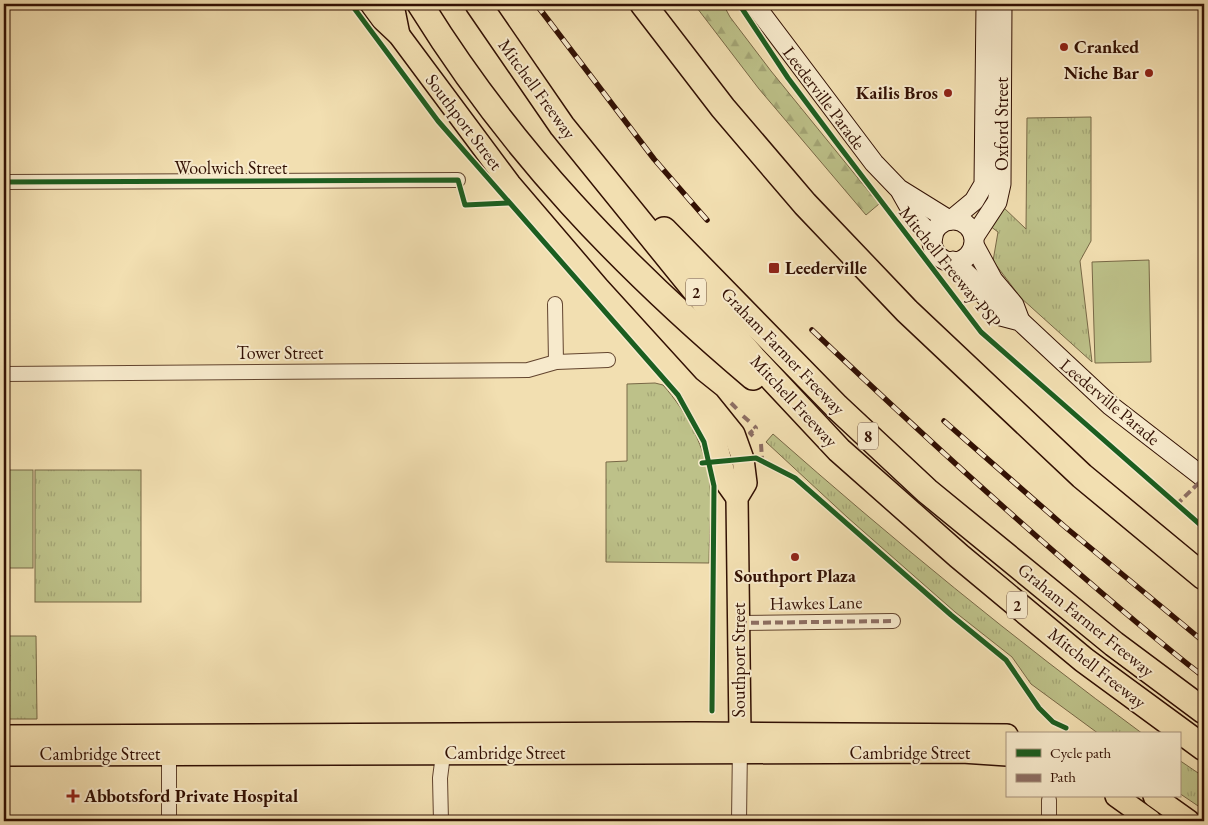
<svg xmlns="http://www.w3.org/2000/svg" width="1208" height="825" font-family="'EB Garamond',serif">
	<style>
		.grass { fill: url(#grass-tufts); stroke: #786846 }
		.forest { fill: url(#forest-firs); stroke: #786846 }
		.pitch { fill: #bdc189; stroke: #786846 }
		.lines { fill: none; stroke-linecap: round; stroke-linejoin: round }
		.street-casing { stroke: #62442e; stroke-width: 16 }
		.secondary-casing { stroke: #321003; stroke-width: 21 }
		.primary-casing { stroke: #321003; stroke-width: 24 }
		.highway-casing { stroke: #321003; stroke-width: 28 }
		.street { stroke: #f7eacc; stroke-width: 14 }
		.secondary { stroke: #f7eacc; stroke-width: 19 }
		.primary { stroke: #f2dfb1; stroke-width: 21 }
		.highway { stroke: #f2dfb1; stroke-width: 25 }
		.rail-casing { stroke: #321003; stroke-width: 5.5 }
		.rail { stroke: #f7eacc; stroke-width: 4; stroke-dasharray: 11; stroke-linecap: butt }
		.quiet { stroke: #8d6e63; stroke-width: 4; stroke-dasharray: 8 4; stroke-linecap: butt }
		.cycleway-casing { stroke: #f7eacc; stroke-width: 8 }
		.cycleway { stroke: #1b5e20; stroke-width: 5 }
		.poi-dot { fill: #8f2418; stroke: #f7eacc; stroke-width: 2 }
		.labels { text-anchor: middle; stroke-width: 4; stroke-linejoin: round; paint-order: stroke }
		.shield { fill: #f7eacc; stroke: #6d513f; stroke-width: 1 }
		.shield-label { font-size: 16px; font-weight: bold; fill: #321003 }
		.poi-label { font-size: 18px; font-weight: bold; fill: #321003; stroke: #f7eacc; text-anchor: start }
		.street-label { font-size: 18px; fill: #321003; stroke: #f7eacc }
	</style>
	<defs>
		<pattern id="grass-tufts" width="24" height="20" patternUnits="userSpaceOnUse" patternTransform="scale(1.25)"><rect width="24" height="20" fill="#bdc189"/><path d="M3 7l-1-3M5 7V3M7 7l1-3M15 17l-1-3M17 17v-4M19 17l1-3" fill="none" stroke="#a3a575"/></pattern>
		<pattern id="forest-firs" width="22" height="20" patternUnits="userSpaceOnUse" patternTransform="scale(1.25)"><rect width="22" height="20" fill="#bdc189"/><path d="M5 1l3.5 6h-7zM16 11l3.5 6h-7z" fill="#a3a575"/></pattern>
	</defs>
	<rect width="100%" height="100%" fill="#f2dfb1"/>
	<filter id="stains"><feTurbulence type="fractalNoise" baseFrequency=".004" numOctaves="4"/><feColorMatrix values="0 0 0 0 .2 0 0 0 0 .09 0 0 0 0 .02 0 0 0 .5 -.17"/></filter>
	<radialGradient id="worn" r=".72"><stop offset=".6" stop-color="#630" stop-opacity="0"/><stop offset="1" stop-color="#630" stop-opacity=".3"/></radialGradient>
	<!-- grass -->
	<g class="grass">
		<path d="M1091,117V241L1080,261L1092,362L1021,298L993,261L998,232L990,226L1003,207L1026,229L1027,118Z"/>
		<path d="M655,383L663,385C687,412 706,448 710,485C712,510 709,537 709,563L606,562V462L627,461V384Z"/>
		<path d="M773,434C892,539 1015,640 1143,734H1099L1031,684L1012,657L955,612L847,517L766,442Z"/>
		<rect x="35" y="470" width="106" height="132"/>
		<path d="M4,636H36L37,719H4Z"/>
		<path d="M1179,760L1204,777V810L1179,793Z"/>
	</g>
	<!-- forest -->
	<path class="forest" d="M694,4H723L730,17L771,71L879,204L866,215L759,89Z"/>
	<!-- pitch -->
	<g class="pitch">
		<path d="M1149,260L1151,362L1095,363L1092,262Z"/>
		<rect x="4" y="470" width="29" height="98"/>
	</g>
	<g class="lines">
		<!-- street casing -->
		<g class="street-casing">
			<g id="street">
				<path d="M4,182L458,180"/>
				<path d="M555,304L556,362"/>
				<path d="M4,374L528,370L556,362L608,360"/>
				<path d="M739,623L893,621"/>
				<path d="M169,748V821"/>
				<path d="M1049,800V821"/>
				<path d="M441,821L440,778L444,747"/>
				<path d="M739,821L740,745"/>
			</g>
		</g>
		<!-- secondary casing -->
		<g class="secondary-casing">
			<g id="secondary">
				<path d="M754,4L874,163L899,189L949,220"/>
				<path d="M901,192L918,222L933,237"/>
				<path d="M951,220L974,201L984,184L986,4"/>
				<circle cx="953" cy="241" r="21"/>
				<path d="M974,237L997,202L1001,184L1002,4"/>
				<path d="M974,245L993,280L1014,305L1020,321"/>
				<path d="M953,261L972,279L1001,316L1020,321L1111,406L1204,478"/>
			</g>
		</g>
		<!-- primary casing -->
		<g class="primary-casing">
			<g id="primary">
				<path d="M371,4L382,19L399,35L510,184L598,287L689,387L709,403L734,434L743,459L746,483L737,498L740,734"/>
				<path d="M390,4L394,10L399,35"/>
				<path d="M693,397L715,439L727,484L737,498"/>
				<path d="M4,736L694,733L1007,735"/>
				<path d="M4,755L962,752L1007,755"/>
				<path d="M1116,796L1151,821"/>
				<path d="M1154,796L1189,821"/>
			</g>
		</g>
		<!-- highway casing -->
		<g class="highway-casing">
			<g id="highway">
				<path d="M420,4C511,151 622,266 753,377"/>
				<path d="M478,4L562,126L703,300L753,358L839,450L959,556L1084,660L1204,748"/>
				<path d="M643,4L723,108L805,204L907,311L1082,476L1204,577"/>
				<path d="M664,230L837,407L927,491L1114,644L1204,711"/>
			</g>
		</g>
		<!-- street -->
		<use href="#street" class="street"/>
		<!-- secondary -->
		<use href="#secondary" class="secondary"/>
		<!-- primary -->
		<use href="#primary" class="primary"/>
		<!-- highway -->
		<use href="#highway" class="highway"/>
		<!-- rail casing -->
		<g class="rail-casing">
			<g id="rail">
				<path d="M536,4L654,159L707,220"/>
				<path d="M812,330C893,407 974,482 1058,555C1106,597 1154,638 1204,677"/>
				<path d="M944,421L1064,526L1204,642"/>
			</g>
		</g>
		<!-- rail -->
		<use href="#rail" class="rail"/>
		<!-- quiet -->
		<g class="quiet">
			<path d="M731,403L739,411"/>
			<path d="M743,416L750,422"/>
			<path d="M753,436L750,433L756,428L754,426"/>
			<path d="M761,444L762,459"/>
			<path d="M1176,505L1204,478"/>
			<path d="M739,623L893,621"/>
		</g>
		<!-- cycleway casing -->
		<g class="cycleway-casing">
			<g id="cycleway">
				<path d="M351,4L438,121L678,395L704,442L714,486L712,711"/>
				<path d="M739,4L788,78L836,142L981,332L1204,528"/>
				<path d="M4,182L458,180L465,205L508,203"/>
				<path d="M702,463L756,458L795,478L951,615L1006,660L1039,708L1053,722L1066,728"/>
			</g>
		</g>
		<!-- cycleway -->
		<use href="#cycleway" class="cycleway"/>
	</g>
	<!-- markers -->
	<g class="poi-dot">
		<circle cx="1064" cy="47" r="5"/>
		<circle cx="1149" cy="73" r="5"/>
		<circle cx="948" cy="93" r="5"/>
		<rect x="768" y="262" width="12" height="12" rx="2.5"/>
		<circle cx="795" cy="557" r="5"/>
		<path d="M70.5 788.5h5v5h5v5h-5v5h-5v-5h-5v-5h5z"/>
	</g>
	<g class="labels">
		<!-- shield labels -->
		<g class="shield">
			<rect x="686" y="278.5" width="20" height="27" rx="4"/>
			<rect x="858" y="422.5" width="20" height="27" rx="4"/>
			<rect x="1007" y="591.5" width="20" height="27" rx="4"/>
		</g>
		<g class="shield-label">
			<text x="696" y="298">2</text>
			<text x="868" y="442">8</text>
			<text x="1017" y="611">2</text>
		</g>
		<!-- poi labels -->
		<g class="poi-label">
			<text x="1074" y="53">Cranked</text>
			<text x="1139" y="79" text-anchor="end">Niche Bar</text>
			<text x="938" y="99" text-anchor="end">Kailis Bros</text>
			<text x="785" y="274">Leederville</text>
			<text x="795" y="582" text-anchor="middle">Southport Plaza</text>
			<text x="84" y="802">Abbotsford Private Hospital</text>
		</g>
		<!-- street labels -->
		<g class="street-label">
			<text transform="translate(537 89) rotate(54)" y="6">Mitchell Freeway</text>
			<text transform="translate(824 98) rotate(53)" y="6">Leederville Parade</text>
			<text transform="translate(464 122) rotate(53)" y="6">Southport Street</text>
			<text transform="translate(1002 124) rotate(-90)" y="6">Oxford Street</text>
			<text x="231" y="174">Woolwich Street</text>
			<text transform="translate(950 267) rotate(51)" y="6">Mitchell Freeway PSP</text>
			<text transform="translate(783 351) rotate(46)" y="6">Graham Farmer Freeway</text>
			<text x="280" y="359">Tower Street</text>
			<text transform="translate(794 401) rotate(47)" y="6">Mitchell Freeway</text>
			<text transform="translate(1110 402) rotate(40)" y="6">Leederville Parade</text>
			<text transform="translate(816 603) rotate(-1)" y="6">Hawkes Lane</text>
			<text transform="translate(1086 620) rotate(39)" y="6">Graham Farmer Freeway</text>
			<text transform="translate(739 660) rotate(-90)" y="6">Southport Street</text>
			<text transform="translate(1097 668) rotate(38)" y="6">Mitchell Freeway</text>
			<text x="505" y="759">Cambridge Street</text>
			<text x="910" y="759">Cambridge Street</text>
			<text x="100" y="760">Cambridge Street</text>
		</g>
	</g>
	<!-- margin -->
	<rect width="1208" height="825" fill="none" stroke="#f2dfb1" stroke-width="20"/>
	<rect x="5" y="5" width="1198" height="815" fill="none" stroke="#321003" stroke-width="2.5"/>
	<rect x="10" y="10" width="1188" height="805" fill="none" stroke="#321003"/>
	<!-- legend -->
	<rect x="1006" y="732" width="175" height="65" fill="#f7eacc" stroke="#a8937c"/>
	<rect x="1016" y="749" width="25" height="8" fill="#1b5e20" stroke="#a8937c"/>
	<text x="1050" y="758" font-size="15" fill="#321003">Cycle path</text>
	<rect x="1016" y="774" width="25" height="8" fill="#8d6e63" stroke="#a8937c"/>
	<text x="1050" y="782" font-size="15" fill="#321003">Path</text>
	<rect width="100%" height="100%" filter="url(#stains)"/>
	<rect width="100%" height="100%" fill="url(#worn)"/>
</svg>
